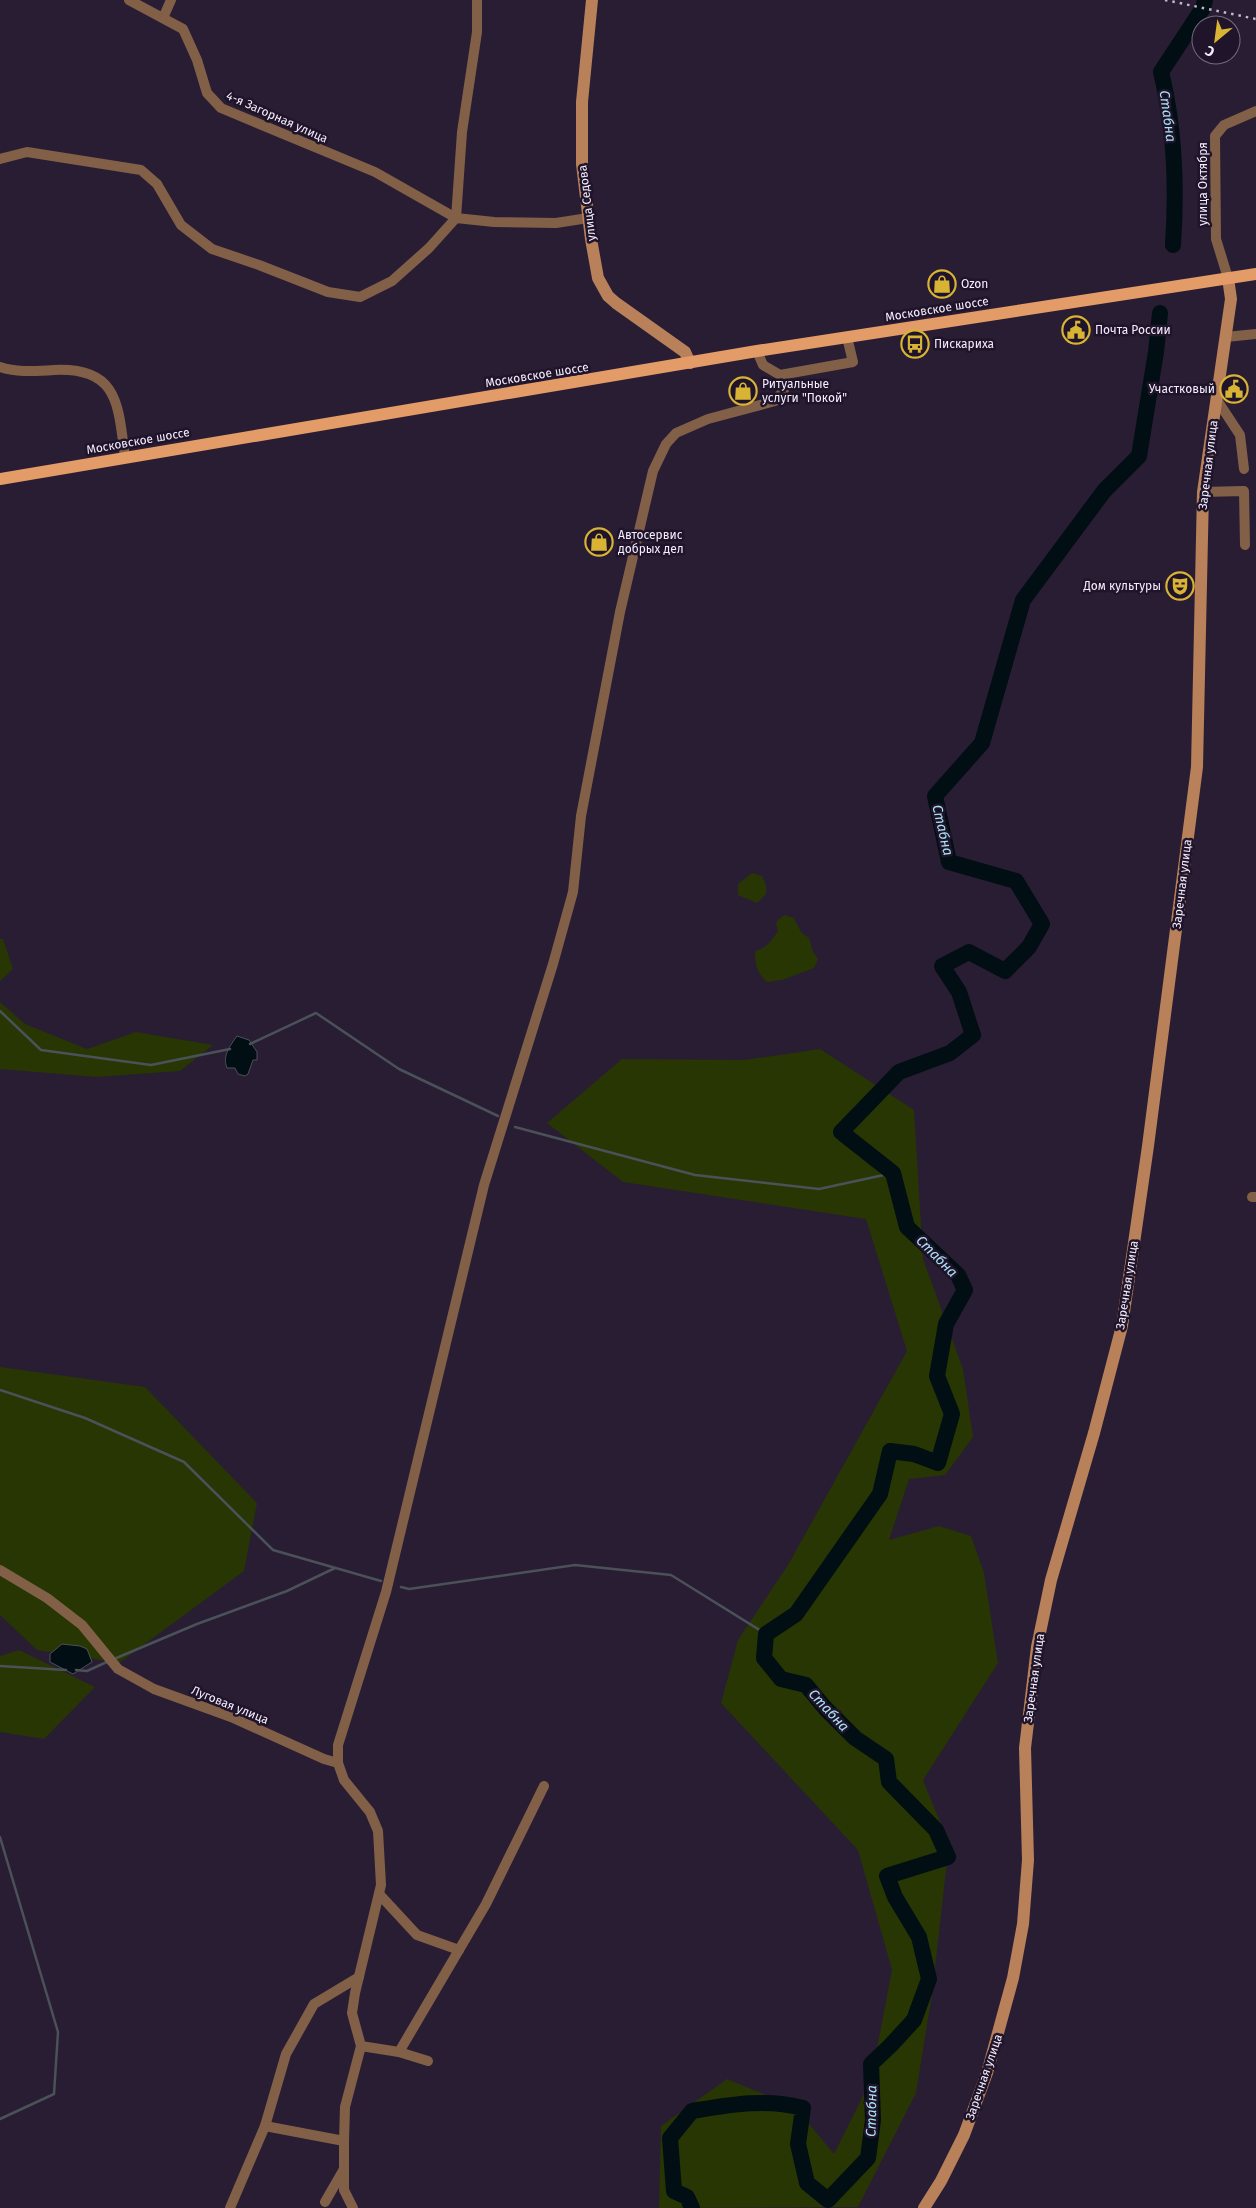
<svg xmlns="http://www.w3.org/2000/svg" width="1256" height="2208" font-family="'Fira Sans',sans-serif">
	<style>
		.green { fill: #273603 }
		.water { fill: #010e13; stroke: #4a5159 }
		.lines { fill: none; stroke-linecap: round; stroke-linejoin: round }
		.stream { stroke: #4a5159; stroke-width: 2.5 }
		.river { stroke: #010e13; stroke-width: 16 }
		.street { stroke: #826047; stroke-width: 10 }
		.secondary { stroke: #b8815a; stroke-width: 12 }
		.primary { stroke: #e39b67; stroke-width: 12 }
		.rail { stroke: #c2bacc; stroke-width: 2.5; stroke-dasharray: 2.5 5; stroke-linecap: butt }
		.labels { text-anchor: middle; stroke-width: 5; stroke-linejoin: round; paint-order: stroke }
		.street-label { font-size: 12px; fill: #f4edfd; stroke: #1f142a }
		.poi-label { font-size: 12px; fill: #f4edfd; stroke: #1f142a; text-anchor: start }
		.water-label { font-size: 14px; font-style: italic; fill: #aae3f6; stroke: #1f142a }
	</style>
	<rect width="100%" height="100%" fill="#291d34"/>
	<!-- green -->
	<g class="green">
		<path d="M752,873L762,876L766,885V894L757,903L738,895V884Z"/>
		<path d="M784,915L794,918L801,932L809,938L813,952L818,959L814,968L782,980L767,982C757,972 755,966 755,951C766,949 772,940 778,931L776,922Z"/>
		<path d="M0,939H3L13,969L0,981Z"/>
		<path d="M0,1002L25,1024L87,1049L136,1032L213,1045L180,1071L96,1077L0,1069Z"/>
		<path d="M820,1049L914,1110L923,1259L963,1369L973,1437L945,1475L909,1479L889,1540L939,1526L971,1536L984,1573L998,1663L923,1780L949,1844L932,1994L916,2093L858,2207L659,2208L661,2126L727,2079L795,2107L834,2154L871,2080L892,1970L858,1850L721,1703L738,1640L788,1565L907,1351L866,1219L623,1182L547,1123L622,1059L744,1060Z"/>
		<path d="M0,1367L145,1387L257,1503L244,1571L119,1663L37,1650L0,1615Z"/>
		<path d="M19,1650L95,1687L44,1739L0,1732V1656Z"/>
	</g>
	<!-- water -->
	<g class="water">
		<path d="M237,1036L249,1040L257,1052V1060H253L248,1074L245,1076L238,1074L235,1068H227C222,1056 230,1046 237,1036Z"/>
		<path d="M62,1644L80,1646L87,1649L92,1662L73,1674L50,1662V1654Z"/>
	</g>
	<g class="lines">
		<!-- stream -->
		<g class="stream">
			<path d="M0,1011L41,1050L151,1065L230,1049"/>
			<path d="M250,1044L316,1013L399,1069L498,1116"/>
			<path d="M515,1127L695,1175L819,1189L893,1173"/>
			<path d="M0,1390L85,1418L184,1462L273,1550L381,1581"/>
			<path d="M401,1587L409,1589L575,1565L671,1575L766,1634"/>
			<path d="M114,1659L197,1624L287,1591L335,1568"/>
			<path d="M0,1666L66,1670"/>
			<path d="M76,1670L87,1671L109,1661"/>
			<path d="M0,1837L58,2032L54,2094L0,2119"/>
		</g>
		<!-- river -->
		<g class="river">
			<path d="M1173,245C1177,186 1175,129 1161,72L1203,8L1205,0"/>
			<path d="M692,2208L687,2197L674,2191L670,2138L692,2111C729,2105 766,2098 803,2108L798,2144L807,2183L828,2200L868,2158L873,2120L871,2064L891,2045L914,2020L929,1979L919,1937L895,1897L887,1876L948,1857L936,1830L889,1782L886,1759L855,1738L825,1708L806,1685L781,1679L764,1658L766,1634L796,1614L880,1494L890,1451L914,1454L938,1463L952,1414L937,1376L946,1324L965,1290L958,1275L907,1227L893,1173L841,1132L899,1072L950,1053L973,1035L959,992L942,966L969,952L1005,971L1029,947L1042,924L1016,881L949,862L935,796L982,743L1023,600L1104,491L1139,456L1156,352L1160,313"/>
		</g>
		<!-- street -->
		<g class="street">
			<path d="M129,0L183,29L197,60L207,93L221,108L375,172L456,218L494,222L556,223L588,218"/>
			<path d="M163,18L171,0"/>
			<path d="M0,159L27,152L141,170L157,184L181,225L212,249L259,265L328,292L360,297L392,281L429,248L456,218L462,132L477,32V0"/>
			<path d="M1228,278L1216,239L1215,136L1224,125L1256,111"/>
			<path d="M1226,337L1256,334"/>
			<path d="M757,351L763,365L780,375"/>
			<path d="M0,367C18,373 35,371 54,370C119,367 118,405 125,457"/>
			<path d="M1217,400L1240,435L1244,469"/>
			<path d="M1203,492L1244,491L1245,545"/>
			<path d="M1252,1197H1256"/>
			<path d="M0,1570L47,1598L82,1625L118,1669L154,1689L231,1717L324,1759L338,1763"/>
			<path d="M379,1894L417,1935L459,1950"/>
			<path d="M361,2046L399,2052L486,1904L544,1786"/>
			<path d="M399,2052L428,2061"/>
			<path d="M265,2126L286,2054L314,2004L359,1977"/>
			<path d="M344,2141V2190L353,2208"/>
			<path d="M325,2202L344,2169"/>
			<path d="M230,2208L265,2126L344,2141L345,2107L361,2046L352,2013L355,1993L381,1885L378,1831L370,1812L344,1780L338,1763V1745L386,1592L484,1185L553,964L573,892L581,816L620,612L653,471L666,444L676,433L708,419L775,401L784,390L780,375L853,362L847,337"/>
		</g>
		<!-- secondary -->
		<g class="secondary">
			<path d="M592,0L582,102V164L591,239L598,278L608,296L616,303L685,352L690,363"/>
			<path d="M924,2208L941,2181L964,2135L987,2073L1013,1978L1023,1924L1028,1860L1025,1748L1037,1647L1051,1580L1094,1433L1122,1326L1148,1146L1197,767L1203,492L1231,299L1228,278"/>
		</g>
		<!-- primary -->
		<path class="primary" d="M0,479L757,351L1256,274"/>
		<!-- rail -->
		<path class="rail" d="M1165,0L1256,19"/>
	</g>
	<!-- icons -->
	<defs>
		<g id="shop-ring" transform="scale(1.4375)"><circle r="9.5" fill="#1f142a" stroke="#d9b434" stroke-width="1.5"/><path d="M-5-2.5h2.3a2.7 3.5 0 0 1 5.4 0H5L5.5 6h-11ZM-1.5-2.5h3a1.5 2.3 0 0 0-3 0Z" fill="#d9b434"/></g>
		<g id="civic-ring" transform="scale(1.4375)"><circle r="9.5" fill="#1f142a" stroke="#d9b434" stroke-width="1.5"/><path d="M-.6-6.5H3V-4.5H.6V-3L4-1V1h2V6H-6V1h2V-1L-.6-3ZM-1.2 2.5V6h2.4V2.5Z" fill="#d9b434"/></g>
		<g id="bus-ring" transform="scale(1.4375)"><circle r="9.5" fill="#1f142a" stroke="#d9b434" stroke-width="1.5"/><path d="M-5-6H5V4H4V6H2V4H-2V6H-4V4H-5ZM-3.5-4V0h7V-4ZM-3.5 1.2v1.5H-2V1.2ZM2 1.2v1.5H3.5V1.2Z" fill="#d9b434"/></g>
		<g id="theatre-ring" transform="scale(1.4375)"><circle r="9.5" fill="#1f142a" stroke="#d9b434" stroke-width="1.5"/><path d="M-5-5.5Q0-4 5-5.5V0Q5 5 0 6Q-5 5-5 0ZM-3.3-2.5H-1v1.5H-3.3ZM1-2.5H3.3v1.5H1ZM-2.8 1Q0 5.5 2.8 1Z" fill="#d9b434"/></g>
	</defs>
	<g fill-rule="evenodd">
		<use href="#shop-ring" x="942" y="284"/>
		<use href="#civic-ring" x="1076" y="330"/>
		<use href="#bus-ring" x="915" y="344"/>
		<use href="#civic-ring" x="1234" y="389"/>
		<use href="#shop-ring" x="743" y="391"/>
		<use href="#shop-ring" x="599" y="542"/>
		<use href="#theatre-ring" x="1180" y="586"/>
	</g>
	<g class="labels">
		<!-- street labels -->
		<g class="street-label">
			<text transform="translate(277 117) rotate(24)" y="4">4-я Загорная улица</text>
			<text transform="translate(1203 184) rotate(-90)" y="4">улица Октября</text>
			<text transform="translate(587 203) rotate(-97)" y="4">улица Седова</text>
			<text transform="translate(937 309) rotate(-9)" y="4">Московское шоссе</text>
			<text transform="translate(537 375) rotate(-9)" y="4">Московское шоссе</text>
			<text transform="translate(138 441) rotate(-10)" y="4">Московское шоссе</text>
			<text transform="translate(1208 465) rotate(-83)" y="4">Заречная улица</text>
			<text transform="translate(1182 884) rotate(-83)" y="4">Заречная улица</text>
			<text transform="translate(1127 1285) rotate(-81)" y="4">Заречная улица</text>
			<text transform="translate(1034 1678) rotate(-82)" y="4">Заречная улица</text>
			<text transform="translate(230 1705) rotate(22)" y="4">Луговая улица</text>
			<text transform="translate(984 2077) rotate(-71)" y="4">Заречная улица</text>
		</g>
		<!-- poi labels -->
		<g class="poi-label">
			<text x="961" y="288">Ozon</text>
			<text x="1095" y="334">Почта России</text>
			<text x="934" y="348">Пискариха</text>
			<text x="762" y="388">Ритуальные<tspan x="762" dy="14">услуги "Покой"</tspan></text>
			<text x="1215" y="393" text-anchor="end">Участковый</text>
			<text x="618" y="539">Автосервис<tspan x="618" dy="14">добрых дел</tspan></text>
			<text x="1161" y="590" text-anchor="end">Дом культуры</text>
		</g>
		<!-- water labels -->
		<g class="water-label">
			<text transform="translate(1168 116) rotate(82)" y="5">Стабна</text>
			<text transform="translate(943 830) rotate(77)" y="5">Стабна</text>
			<text transform="translate(937 1256) rotate(45)" y="5">Стабна</text>
			<text transform="translate(829 1710) rotate(47)" y="5">Стабна</text>
			<text transform="translate(871 2111) rotate(-89)" y="5">Стабна</text>
		</g>
	</g>
	<!-- north arrow -->
	<g transform="translate(1216 40) rotate(209)"><circle r="24" fill="#1f142a" stroke="#746b7e"/>
	<path d="M0-4L9 19L0 12L-9 19Z" fill="#d9b434"/>
	<text y="-8" font-size="14" font-weight="bold" text-anchor="middle" fill="#f4edfd">С</text>
	</g>
</svg>
